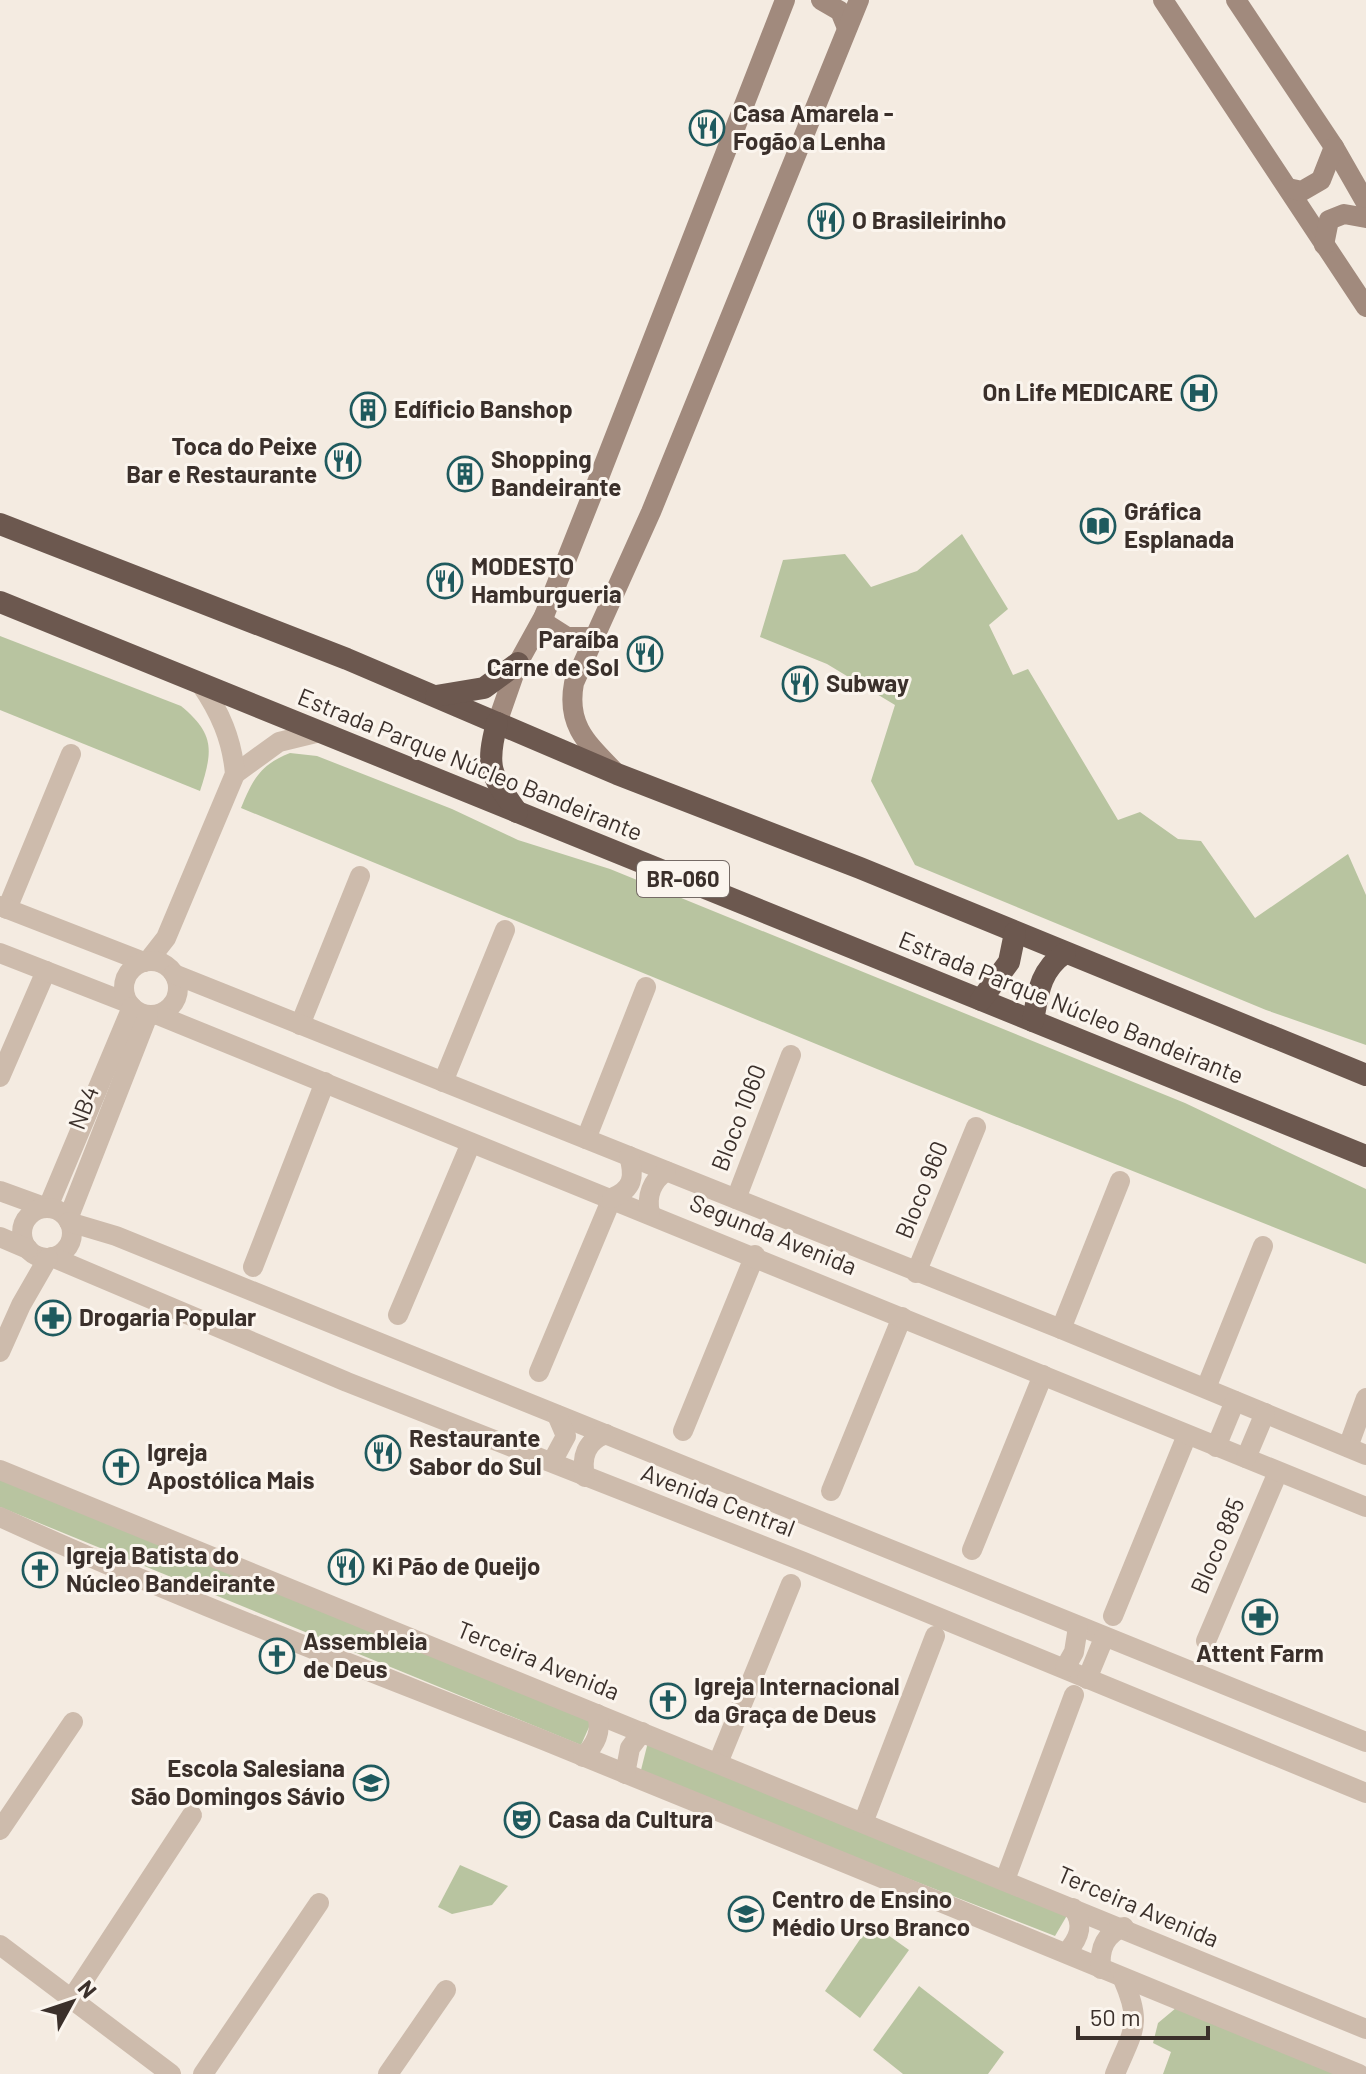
<svg xmlns="http://www.w3.org/2000/svg" width="1366" height="2074" font-family="Barlow,sans-serif">
	<style>
		.green { fill: #b8c4a0 }
		.lines { fill: none; stroke-linecap: round; stroke-linejoin: round }
		.minor { stroke: #cdbbac; stroke-width: 20 }
		.tertiary { stroke: #cdbbac; stroke-width: 20 }
		.secondary { stroke: #a18a7d; stroke-width: 20 }
		.trunk { stroke: #6c584f; stroke-width: 22 }
		.labels { text-anchor: middle; stroke-width: 6; stroke-linejoin: round; paint-order: stroke }
		.shield { fill: #fbf5ee; stroke: #756b66; stroke-width: 2 }
		.shield-label { font-size: 22px; font-weight: bold; fill: #3b302b }
		.poi-label { font-size: 24px; font-weight: bold; fill: #3b302b; stroke: #fbf5ee; text-anchor: start }
		.street-label { font-size: 24px; fill: #3b302b; stroke: #fbf5ee }
	</style>
	<rect width="100%" height="100%" fill="#f4ebe1"/>
	<!-- green -->
	<g class="green">
		<path d="M962,534L1008,609L989,625L1013,675L1028,669L1118,820L1140,812L1178,839L1201,841L1255,918L1348,854L1366,895V1045L1266,1010L915,865L871,781L895,705L827,664L760,637L783,560L845,554L871,587L917,571Z"/>
		<path d="M0,636L181,706C215,734 213,751 200,791L0,710Z"/>
		<path d="M290,753L317,756L452,809L518,840L610,869L1185,1103L1366,1189V1264L894,1076L241,808C253,779 260,765 290,753Z"/>
		<path d="M0,1476L594,1716L581,1745L0,1507Z"/>
		<path d="M648,1742L1069,1912L1055,1936L640,1774Z"/>
		<path d="M460,1865L508,1886L492,1905L452,1914L438,1907Z"/>
		<path d="M871,1923L909,1950L860,2018L825,1991Z"/>
		<path d="M919,1986L1004,2052L988,2074H903L873,2050Z"/>
		<path d="M1176,2008L1336,2074H1163L1171,2052L1153,2043L1158,2023Z"/>
	</g>
	<g class="lines">
		<!-- minor -->
		<g class="minor">
			<path d="M7,909L71,754"/>
			<path d="M300,1025L360,876"/>
			<path d="M0,1077L46,971"/>
			<path d="M443,1082L505,930"/>
			<path d="M586,1139L646,987"/>
			<path d="M736,1199L791,1055"/>
			<path d="M253,1267L325,1082"/>
			<path d="M916,1273L976,1127"/>
			<path d="M398,1315L471,1143"/>
			<path d="M1061,1329L1120,1181"/>
			<path d="M539,1372L612,1198"/>
			<path d="M1206,1388L1263,1246"/>
			<path d="M683,1431L755,1255"/>
			<path d="M1348,1447L1366,1398"/>
			<path d="M831,1491L902,1317"/>
			<path d="M972,1550L1043,1375"/>
			<path d="M1113,1616L1187,1435"/>
			<path d="M1206,1641L1278,1472"/>
			<path d="M718,1763L791,1584"/>
			<path d="M863,1823L935,1636"/>
			<path d="M0,1830L73,1722"/>
			<path d="M1005,1880L1074,1695"/>
			<path d="M72,1998L192,1815"/>
			<path d="M203,2074L319,1903"/>
			<path d="M388,2074L446,1990"/>
		</g>
		<!-- tertiary -->
		<g class="tertiary">
			<path d="M235,774L279,742L320,732"/>
			<path d="M0,906L144,962"/>
			<path d="M0,953L128,1003"/>
			<path d="M148,961L166,938L235,774C232,739 220,712 200,683"/>
			<circle cx="151" cy="988" r="27"/>
			<path d="M174,974L1061,1329L1366,1455"/>
			<path d="M158,1015L1366,1507"/>
			<path d="M0,1191L44,1207"/>
			<path d="M612,1198C633,1189 635,1177 629,1156"/>
			<path d="M48,1207L132,1007"/>
			<circle cx="47" cy="1233" r="25"/>
			<path d="M650,1213C646,1196 652,1181 666,1171"/>
			<path d="M68,1219L148,1015"/>
			<path d="M69,1222L116,1236L1366,1742"/>
			<path d="M0,1237L28,1249"/>
			<path d="M52,1257L347,1382L804,1562L1366,1793"/>
			<path d="M0,1352L21,1305L48,1258"/>
			<path d="M1216,1447L1235,1401"/>
			<path d="M1246,1458L1265,1413"/>
			<path d="M552,1462L566,1436L557,1415"/>
			<path d="M0,1470L1366,2029"/>
			<path d="M585,1477C581,1457 586,1441 606,1434"/>
			<path d="M0,1517C181,1600 368,1670 553,1744C822,1853 1091,1964 1359,2074"/>
			<path d="M1065,1668L1074,1652L1078,1627"/>
			<path d="M1087,1679L1104,1638"/>
			<path d="M583,1757C596,1744 602,1732 597,1714"/>
			<path d="M625,1774L630,1748L642,1732"/>
			<path d="M0,1945L171,2074"/>
			<path d="M1066,1953C1079,1939 1085,1925 1073,1908"/>
			<path d="M1101,1969C1099,1949 1105,1934 1124,1927"/>
			<path d="M1115,2074C1133,2030 1143,2025 1123,1979"/>
		</g>
		<!-- secondary -->
		<g class="secondary">
			<path d="M821,0L840,11L847,28"/>
			<path d="M1163,0L1366,307"/>
			<path d="M1236,0L1334,147L1366,203"/>
			<path d="M1288,188L1302,191L1321,180L1334,147"/>
			<path d="M1324,245L1329,220L1344,214L1366,218"/>
			<path d="M544,616L545,623L567,637H596"/>
			<path d="M497,723L518,663L544,616L596,485L785,0"/>
			<path d="M614,771C587,743 566,725 574,683L651,512L859,0"/>
		</g>
		<!-- trunk -->
		<g class="trunk">
			<path d="M0,524L347,659L617,774L860,868L1366,1075"/>
			<path d="M0,602L1366,1156"/>
			<path d="M436,696L484,688L518,663"/>
			<path d="M497,723C485,768 491,775 517,812"/>
			<path d="M981,1000L1009,962L1015,933"/>
			<path d="M1033,1021C1038,993 1040,970 1065,953"/>
		</g>
	</g>
	<!-- icons -->
	<defs>
		<g id="restaurant-ring" transform="scale(1.8)"><circle r="9.5" fill="#fbf5ee" stroke="#1f5a5e" stroke-width="1.5"/><path d="M-5-6h1v4h1v-4h1v4h1v-4h1v5L-1.5 .5V6h-2V.5L-5-1ZM5-6V6H3V1.5H1.5Q1.5-4 5-6Z" fill="#1f5a5e"/></g>
		<g id="hospital-ring" transform="scale(1.8)"><circle r="9.5" fill="#fbf5ee" stroke="#1f5a5e" stroke-width="1.5"/><path d="M-5-5h3v3.5h4V-5h3V5h-3V1.5h-4V5h-3Z" fill="#1f5a5e"/></g>
		<g id="building-ring" transform="scale(1.8)"><circle r="9.5" fill="#fbf5ee" stroke="#1f5a5e" stroke-width="1.5"/><path d="M-4-6H4V6H1V3H-1V6H-4ZM-2.5-4.3h1.7v1.8h-1.7ZM.8-4.3h1.7v1.8H.8ZM-2.5-1h1.7V.8h-1.7ZM.8-1h1.7V.8H.8Z" fill="#1f5a5e"/></g>
		<g id="library-ring" transform="scale(1.8)"><circle r="9.5" fill="#fbf5ee" stroke="#1f5a5e" stroke-width="1.5"/><path d="M-6-4Q-3-5.5-.7-3.5V5Q-3 3-6 4ZM6-4Q3-5.5 .7-3.5V5Q3 3 6 4Z" fill="#1f5a5e"/></g>
		<g id="pharmacy-ring" transform="scale(1.8)"><circle r="9.5" fill="#fbf5ee" stroke="#1f5a5e" stroke-width="1.5"/><path d="M-2-6h4v4h4v4h-4v4h-4v-4h-4v-4h4Z" fill="#1f5a5e"/></g>
		<g id="church-ring" transform="scale(1.8)"><circle r="9.5" fill="#fbf5ee" stroke="#1f5a5e" stroke-width="1.5"/><path d="M-1.2-6h2.4v3.5h3.3v2.4h-3.3V6h-2.4V-.1h-3.3v-2.4h3.3Z" fill="#1f5a5e"/></g>
		<g id="school-ring" transform="scale(1.8)"><circle r="9.5" fill="#fbf5ee" stroke="#1f5a5e" stroke-width="1.5"/><path d="M0-5L7-2L0 1L-7-2ZM-4 1L0 2.5L4 1V4Q0 6-4 4Z" fill="#1f5a5e"/></g>
		<g id="theatre-ring" transform="scale(1.8)"><circle r="9.5" fill="#fbf5ee" stroke="#1f5a5e" stroke-width="1.5"/><path d="M-5-5.5Q0-4 5-5.5V0Q5 5 0 6Q-5 5-5 0ZM-3.3-2.5H-1v1.5H-3.3ZM1-2.5H3.3v1.5H1ZM-2.8 1Q0 5.5 2.8 1Z" fill="#1f5a5e"/></g>
	</defs>
	<g fill-rule="evenodd">
		<use href="#restaurant-ring" x="707" y="128"/>
		<use href="#restaurant-ring" x="826" y="221"/>
		<use href="#hospital-ring" x="1199" y="393"/>
		<use href="#building-ring" x="368" y="410"/>
		<use href="#restaurant-ring" x="343" y="461"/>
		<use href="#building-ring" x="465" y="474"/>
		<use href="#library-ring" x="1098" y="526"/>
		<use href="#restaurant-ring" x="445" y="581"/>
		<use href="#restaurant-ring" x="645" y="654"/>
		<use href="#restaurant-ring" x="800" y="684"/>
		<use href="#pharmacy-ring" x="53" y="1318"/>
		<use href="#restaurant-ring" x="383" y="1453"/>
		<use href="#church-ring" x="121" y="1467"/>
		<use href="#restaurant-ring" x="346" y="1567"/>
		<use href="#church-ring" x="40" y="1570"/>
		<use href="#pharmacy-ring" x="1260" y="1617"/>
		<use href="#church-ring" x="277" y="1656"/>
		<use href="#church-ring" x="668" y="1701"/>
		<use href="#school-ring" x="371" y="1783"/>
		<use href="#theatre-ring" x="522" y="1820"/>
		<use href="#school-ring" x="746" y="1914"/>
	</g>
	<g class="labels">
		<!-- shield labels -->
		<rect class="shield" x="637" y="861" width="92" height="36" rx="6"/>
		<g class="shield-label">
			<text x="683" y="887">BR-060</text>
		</g>
		<!-- poi labels -->
		<g class="poi-label">
			<text x="733" y="122">Casa Amarela -<tspan x="733" dy="28">Fogão a Lenha</tspan></text>
			<text x="852" y="229">O Brasileirinho</text>
			<text x="1173" y="401" text-anchor="end">On Life MEDICARE</text>
			<text x="394" y="418">Edíficio Banshop</text>
			<text x="317" y="455" text-anchor="end">Toca do Peixe<tspan x="317" dy="28">Bar e Restaurante</tspan></text>
			<text x="491" y="468">Shopping<tspan x="491" dy="28">Bandeirante</tspan></text>
			<text x="1124" y="520">Gráfica<tspan x="1124" dy="28">Esplanada</tspan></text>
			<text x="471" y="575">MODESTO<tspan x="471" dy="28">Hamburgueria</tspan></text>
			<text x="619" y="648" text-anchor="end">Paraíba<tspan x="619" dy="28">Carne de Sol</tspan></text>
			<text x="826" y="692">Subway</text>
			<text x="79" y="1326">Drogaria Popular</text>
			<text x="409" y="1447">Restaurante<tspan x="409" dy="28">Sabor do Sul</tspan></text>
			<text x="147" y="1461">Igreja<tspan x="147" dy="28">Apostólica Mais</tspan></text>
			<text x="66" y="1564">Igreja Batista do<tspan x="66" dy="28">Núcleo Bandeirante</tspan></text>
			<text x="372" y="1575">Ki Pão de Queijo</text>
			<text x="303" y="1650">Assembleia<tspan x="303" dy="28">de Deus</tspan></text>
			<text x="1260" y="1662" text-anchor="middle">Attent Farm</text>
			<text x="694" y="1695">Igreja Internacional<tspan x="694" dy="28">da Graça de Deus</tspan></text>
			<text x="345" y="1777" text-anchor="end">Escola Salesiana<tspan x="345" dy="28">São Domingos Sávio</tspan></text>
			<text x="548" y="1828">Casa da Cultura</text>
			<text x="772" y="1908">Centro de Ensino<tspan x="772" dy="28">Médio Urso Branco</tspan></text>
		</g>
		<!-- street labels -->
		<g class="street-label">
			<text transform="translate(470 765) rotate(22)" y="8">Estrada Parque Núcleo Bandeirante</text>
			<text transform="translate(1071 1008) rotate(22)" y="8">Estrada Parque Núcleo Bandeirante</text>
			<text transform="translate(84 1108) rotate(-69)" y="8">NB4</text>
			<text transform="translate(739 1118) rotate(-69)" y="8">Bloco 1060</text>
			<text transform="translate(922 1190) rotate(-68)" y="8">Bloco 960</text>
			<text transform="translate(773 1235) rotate(22)" y="8">Segunda Avenida</text>
			<text transform="translate(718 1501) rotate(21)" y="8">Avenida Central</text>
			<text transform="translate(1218 1546) rotate(-67)" y="8">Bloco 885</text>
			<text transform="translate(538 1661) rotate(22)" y="8">Terceira Avenida</text>
			<text transform="translate(1138 1907) rotate(23)" y="8">Terceira Avenida</text>
		</g>
	</g>
	<!-- north arrow -->
	<g transform="translate(72 2002) rotate(50)" stroke="#fbf5ee" stroke-width="6" paint-order="stroke">
	<path d="M0-6L14 30L0 20L-14 30Z" fill="#3b302b"/>
	<text y="-12" font-size="22" font-weight="bold" text-anchor="middle" fill="#3b302b">N</text>
	</g>
	<!-- scale -->
	<path d="M1078 2026v12h130v-12" fill="none" stroke="#3b302b" stroke-width="4"/>
	<text x="1090" y="2026" font-size="24" fill="#3b302b" stroke="#fbf5ee" stroke-width="6" paint-order="stroke">50 m</text>
</svg>
